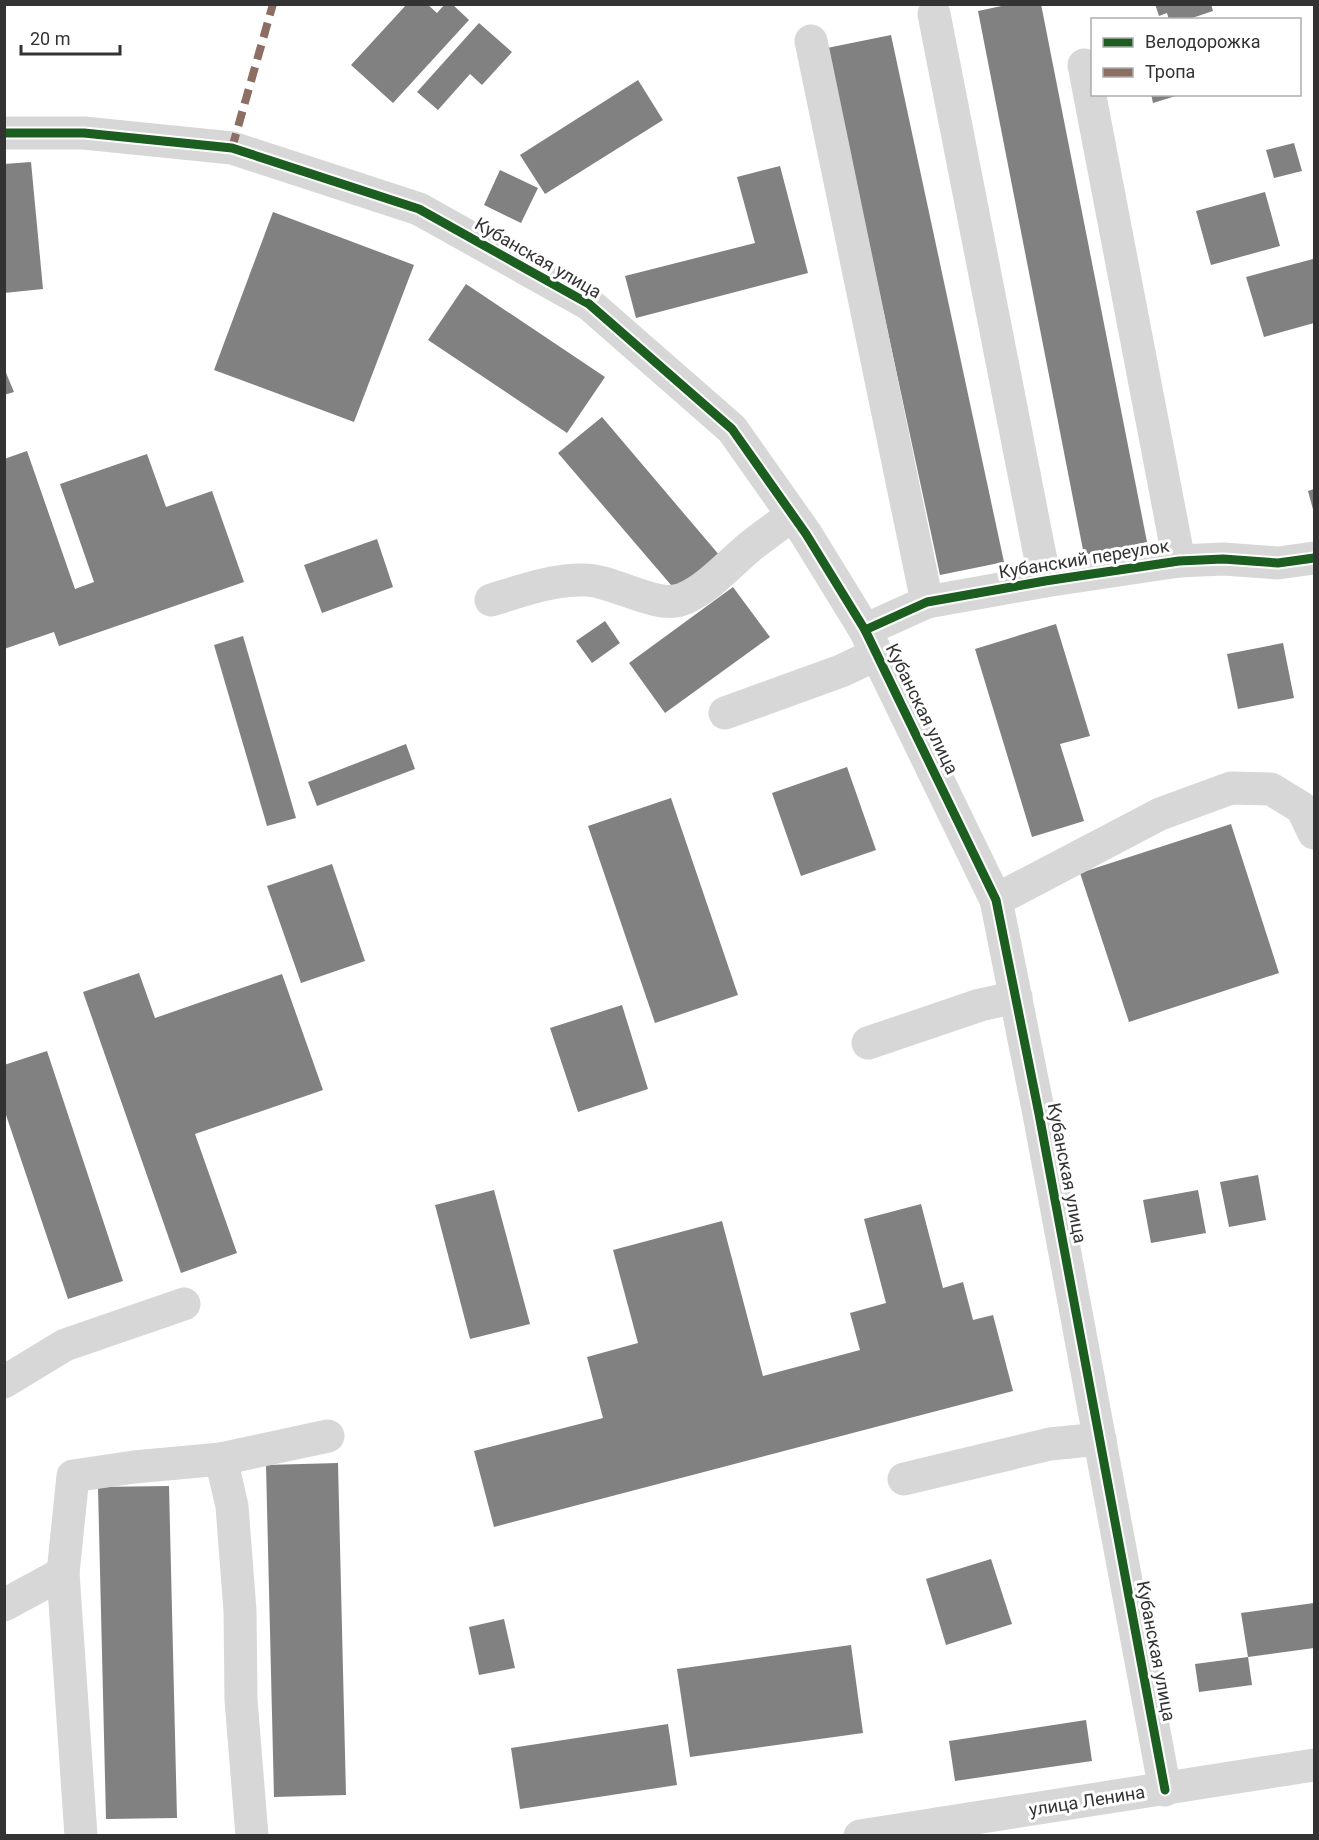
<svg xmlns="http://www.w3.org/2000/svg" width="1319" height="1840" font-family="Roboto,sans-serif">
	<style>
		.building { fill: #818181 }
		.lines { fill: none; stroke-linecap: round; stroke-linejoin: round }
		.minor { stroke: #d7d7d7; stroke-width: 33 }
		.quiet { stroke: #8d6e63; stroke-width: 8; stroke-dasharray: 15 8; stroke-linecap: butt }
		.cycleway-casing { stroke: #fff; stroke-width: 13 }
		.cycleway { stroke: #1b5e20; stroke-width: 9 }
		.labels { text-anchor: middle; stroke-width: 6; stroke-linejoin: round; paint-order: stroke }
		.street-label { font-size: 18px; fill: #333; stroke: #fff }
	</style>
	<rect width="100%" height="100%" fill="#fff"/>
	<!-- building -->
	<g class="building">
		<path d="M407,4H427L437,13L445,4H452L469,20L393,103L351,65Z"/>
		<path d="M1011,4H1041L1147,542L1084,555L978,11Z"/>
		<path d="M1155,4H1211L1213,11L1186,20H1169L1167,13L1159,16Z"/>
		<path d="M479,23L512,52L482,85L470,74L438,110L417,92Z"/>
		<path d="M891,35L1004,562L940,575L827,48Z"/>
		<path d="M638,80L663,120L545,194L520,155Z"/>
		<path d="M1151,94H1179V95L1153,103Z"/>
		<path d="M1294,143L1302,171L1274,178L1266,150Z"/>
		<path d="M31,162L43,289L4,293V164Z"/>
		<path d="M780,166L808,273L636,318L625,276L755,243L737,177Z"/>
		<path d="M500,170L538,188L521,223L484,205Z"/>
		<path d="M1265,192L1280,246L1211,265L1196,211Z"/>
		<path d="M273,212L414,265L354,422L214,370Z"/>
		<path d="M1313,259L1314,323L1264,337L1246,277Z"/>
		<path d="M466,284L605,377L567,433L428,340Z"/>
		<path d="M4,368L14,392L4,395Z"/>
		<path d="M602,417L720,556L677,592L558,453Z"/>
		<path d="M27,451L75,589L94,582L60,484L147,454L166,507L212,491L244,582L59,646L54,632L4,649V459Z"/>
		<path d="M1314,489V513L1308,491Z"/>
		<path d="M377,539L393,587L322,613L304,565Z"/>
		<path d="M733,587L770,637L665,713L629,663Z"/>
		<path d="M605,621L620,643L592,663L576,641Z"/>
		<path d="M1056,624L1090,736L1060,744L1084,821L1032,837L975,649Z"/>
		<path d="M243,636L296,818L267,826L214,645Z"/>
		<path d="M1283,643L1294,698L1238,709L1227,654Z"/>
		<path d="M406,744L415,769L317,806L308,782Z"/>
		<path d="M847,767L876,850L801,876L772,793Z"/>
		<path d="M671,798L738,995L655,1023L588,826Z"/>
		<path d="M1231,824L1279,973L1129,1022L1080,873Z"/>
		<path d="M332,864L365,961L301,983L267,886Z"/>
		<path d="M139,973L155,1018L282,974L323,1090L195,1134L237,1253L181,1273L83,992Z"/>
		<path d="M622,1005L648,1089L578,1112L550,1028Z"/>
		<path d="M47,1051L123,1281L68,1299L4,1109V1065Z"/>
		<path d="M1258,1175L1266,1220L1229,1227L1220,1182Z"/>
		<path d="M494,1190L530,1324L470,1339L435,1205Z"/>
		<path d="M1198,1190L1206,1233L1151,1243L1143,1200Z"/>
		<path d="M921,1204L943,1288L963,1282L973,1320L993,1315L1013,1391L494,1527L474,1451L603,1418L587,1357L638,1343L613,1250L722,1221L763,1376L860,1350L850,1313L886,1303L864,1219Z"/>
		<path d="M338,1463L346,1795L274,1797L266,1465Z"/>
		<path d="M169,1486L177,1818L106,1819L98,1487Z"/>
		<path d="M991,1559L1012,1624L946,1645L926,1579Z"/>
		<path d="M1314,1603V1648L1248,1657L1241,1613Z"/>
		<path d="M504,1619L515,1668L479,1675L469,1627Z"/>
		<path d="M851,1645L863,1733L690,1757L677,1669Z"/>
		<path d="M1248,1657L1252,1685L1199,1692L1195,1664Z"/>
		<path d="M1086,1720L1092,1761L955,1781L949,1741Z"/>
		<path d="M668,1724L677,1785L520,1809L511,1748Z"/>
	</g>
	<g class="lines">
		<!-- minor -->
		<g class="minor">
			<path d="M934,14L1045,581"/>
			<path d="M811,41L927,602"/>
			<path d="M1084,65L1179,561"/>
			<path d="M4,133H84L232,148L419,209L589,304L732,429L806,534L865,630L996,900L1039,1114L1165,1790"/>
			<path d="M491,600C521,591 553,579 585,580C613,580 657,610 683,599C709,588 730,563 752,545C765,535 779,525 792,515"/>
			<path d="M865,630L927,602L1045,581L1179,561L1223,559L1278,563L1314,558"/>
			<path d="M725,713L841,671L877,654"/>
			<path d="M996,900L1160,814L1231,788L1271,789L1302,808L1314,833"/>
			<path d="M868,1043L980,1005L1016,997"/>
			<path d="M4,1382L65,1345L184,1304"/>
			<path d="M221,1459L232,1506L240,1611L241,1700L252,1836"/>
			<path d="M904,1479L1050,1444L1100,1439"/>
			<path d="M4,1605L63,1573"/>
			<path d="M81,1836L63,1573L73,1476L134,1467L221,1459L328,1436"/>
			<path d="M860,1836L1314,1765"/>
		</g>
		<!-- quiet -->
		<path class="quiet" d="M232,148L273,4"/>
		<!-- cycleway casing -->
		<g class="cycleway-casing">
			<g id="cycleway">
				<path d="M4,133H84L232,148L419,209L589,304L732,429L806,534L865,630L996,900L1039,1114L1165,1790"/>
				<path d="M865,630L927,602L1045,581L1179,561L1223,559L1278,563L1314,558"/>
			</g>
		</g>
		<!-- cycleway -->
		<use href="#cycleway" class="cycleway"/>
	</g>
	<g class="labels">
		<!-- street labels -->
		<g class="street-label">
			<text transform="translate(538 258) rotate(30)" y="6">Кубанская улица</text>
			<text transform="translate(1084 559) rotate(-9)" y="6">Кубанский переулок</text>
			<text transform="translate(922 709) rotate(64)" y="6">Кубанская улица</text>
			<text transform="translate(1067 1173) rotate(79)" y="6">Кубанская улица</text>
			<text transform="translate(1156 1651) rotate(79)" y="6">Кубанская улица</text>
			<text transform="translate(1087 1801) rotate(-9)" y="6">улица Ленина</text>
		</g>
	</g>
	<!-- border -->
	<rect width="1319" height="1840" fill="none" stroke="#333333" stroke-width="12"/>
	<!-- legend -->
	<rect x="1091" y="18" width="210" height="78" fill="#ffffff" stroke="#adadad" stroke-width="1.5"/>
	<rect x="1103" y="38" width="30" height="9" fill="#1b5e20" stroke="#adadad" stroke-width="1.5"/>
	<text x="1145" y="48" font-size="18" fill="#333333">Велодорожка</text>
	<rect x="1103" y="68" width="30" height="9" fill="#8d6e63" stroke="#adadad" stroke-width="1.5"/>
	<text x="1145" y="78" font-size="18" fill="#333333">Тропа</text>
	<!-- scale -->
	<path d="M21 45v9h99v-9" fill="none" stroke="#333333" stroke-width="3"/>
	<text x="30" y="45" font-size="18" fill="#333333" stroke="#ffffff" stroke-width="4.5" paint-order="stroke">20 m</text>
</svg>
